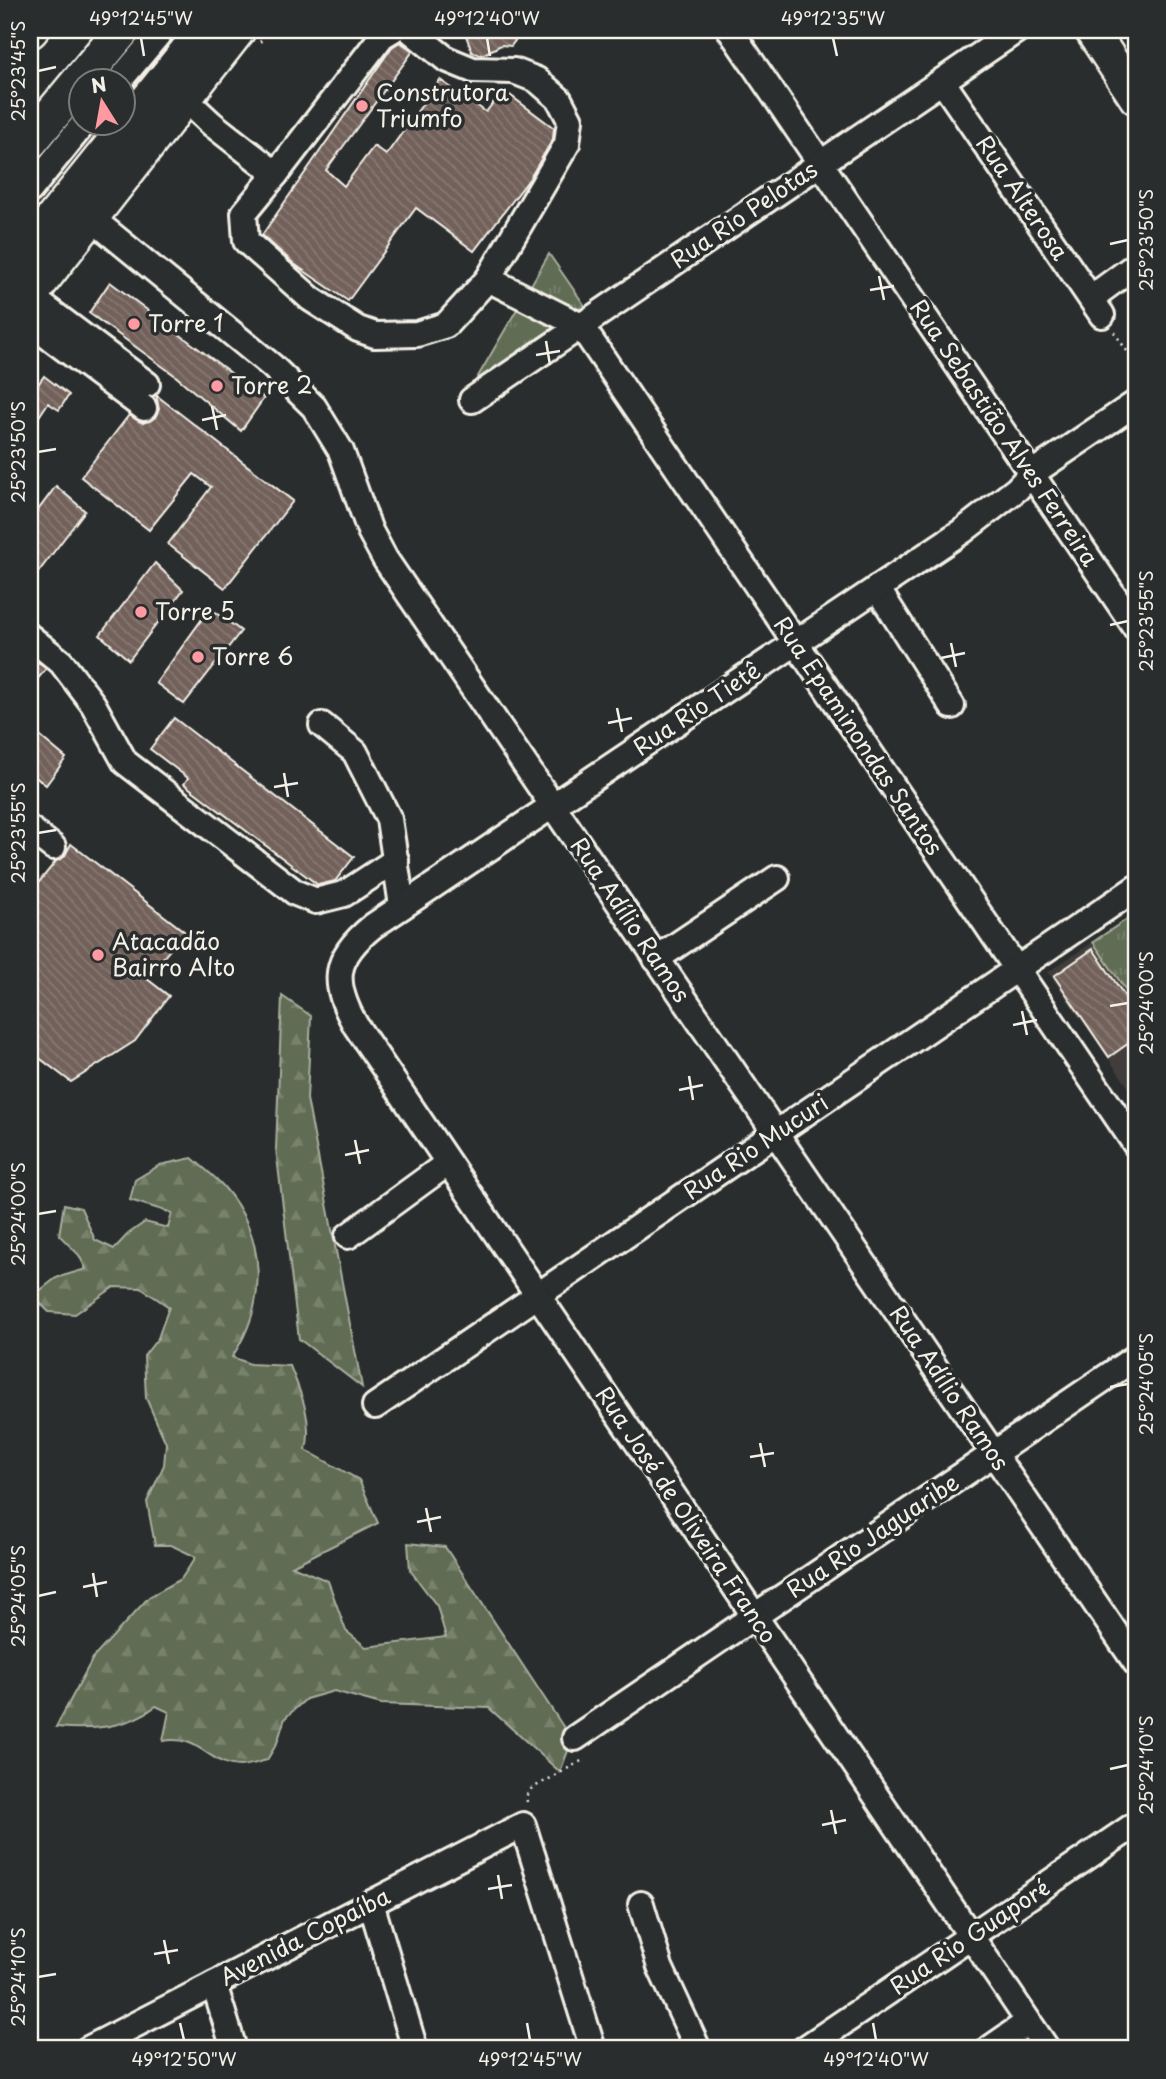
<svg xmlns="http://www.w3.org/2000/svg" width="1166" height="2079" font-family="'Playpen Sans',sans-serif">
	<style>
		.built { fill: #403d3b }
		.grass { fill: url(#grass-tufts); stroke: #aaae9e; stroke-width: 2 }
		.forest { fill: url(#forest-firs); stroke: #aaae9e; stroke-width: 2 }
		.building { fill: url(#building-back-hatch); stroke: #f4f1e8; stroke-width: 2 }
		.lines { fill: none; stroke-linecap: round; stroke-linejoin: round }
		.minor-casing { stroke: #f4f1e8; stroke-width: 30 }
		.major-casing { stroke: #f4f1e8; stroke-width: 37 }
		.highway-casing { stroke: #f4f1e8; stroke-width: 40 }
		.path { stroke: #f4f1e8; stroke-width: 2.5; stroke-dasharray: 2 5; stroke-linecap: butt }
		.minor { stroke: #2a2d2e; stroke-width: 24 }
		.major { stroke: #2a2d2e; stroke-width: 32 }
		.highway { stroke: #2a2d2e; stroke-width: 35 }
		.ticks { fill: none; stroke: #f4f1e8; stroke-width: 2.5 }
		.poi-dot { fill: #ff9aa2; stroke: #2a2d2e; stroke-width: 2.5 }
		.labels { text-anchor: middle; stroke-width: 7; stroke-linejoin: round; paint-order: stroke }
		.poi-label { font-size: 23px; fill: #f4f1e8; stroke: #2a2d2e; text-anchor: start }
		.street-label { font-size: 23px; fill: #f4f1e8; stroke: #2a2d2e }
		.neatline { fill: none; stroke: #f4f1e8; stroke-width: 2.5 }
		.ticks-label { font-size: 18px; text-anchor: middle; fill: #f4f1e8 }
	</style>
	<defs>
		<pattern id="grass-tufts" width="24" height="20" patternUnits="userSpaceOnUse" patternTransform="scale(1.75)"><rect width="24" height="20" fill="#606c53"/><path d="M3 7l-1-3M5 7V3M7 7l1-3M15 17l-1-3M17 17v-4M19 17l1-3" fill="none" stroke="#77816c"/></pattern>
		<pattern id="forest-firs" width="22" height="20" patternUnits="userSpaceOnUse" patternTransform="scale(1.75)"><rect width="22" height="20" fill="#606c53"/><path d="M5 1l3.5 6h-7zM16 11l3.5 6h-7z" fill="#77816c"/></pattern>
		<pattern id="building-back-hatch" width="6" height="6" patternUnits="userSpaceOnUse" patternTransform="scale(1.75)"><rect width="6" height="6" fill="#72615a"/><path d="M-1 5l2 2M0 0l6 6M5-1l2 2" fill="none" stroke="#877872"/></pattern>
	</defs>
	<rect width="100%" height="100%" fill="#2a2d2e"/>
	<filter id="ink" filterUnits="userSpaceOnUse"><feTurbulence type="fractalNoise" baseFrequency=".0143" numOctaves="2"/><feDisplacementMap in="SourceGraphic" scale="14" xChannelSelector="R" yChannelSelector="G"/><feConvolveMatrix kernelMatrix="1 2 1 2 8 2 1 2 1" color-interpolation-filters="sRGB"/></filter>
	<g filter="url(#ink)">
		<!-- built -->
		<path class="built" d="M1093,942L1136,1005V1098L1048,972Z"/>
		<!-- grass -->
		<g class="grass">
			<path d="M549,254L585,306L476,380Z"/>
			<path d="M1136,913V1005L1093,942Z"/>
		</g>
		<!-- forest -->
		<g class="forest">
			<path d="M282,996L311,1016L307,1099L362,1387L299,1339L276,1149Z"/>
			<path d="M192,1158C202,1167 215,1176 224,1187C267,1237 268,1303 232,1357L250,1364L290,1366C301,1393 313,1420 306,1450L359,1480L378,1523L292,1566L328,1581L346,1631L366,1647L446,1637L437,1606L410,1570L408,1543L445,1547L572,1740L560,1772L489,1708L381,1704L334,1691L306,1699L285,1718L277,1743L267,1760C259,1762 248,1766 240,1766C208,1765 200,1734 163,1741L169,1712L156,1706C127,1729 91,1730 56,1727L93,1658L149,1597L181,1579L196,1557L171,1545H155L147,1502L164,1465L166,1443L146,1398L144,1356L158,1338L169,1307L141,1288L114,1287L75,1314L49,1312L33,1296L56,1278L86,1269L79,1255L59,1235L64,1204L81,1208L95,1240L114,1249L128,1234L145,1222L168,1228L172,1213L130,1200L135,1180L160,1165Z"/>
		</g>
		<!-- building -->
		<g class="building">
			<path d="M464,30H523L511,46L501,45L482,55L472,52Z"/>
			<path d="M400,42L413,51L326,170L344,186L374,146L386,155L440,80L486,112L503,90L554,128L553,139L530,178L474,251L416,208L348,301L294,264L262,235L392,47Z"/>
			<path d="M110,282L264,398L241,431L173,374L89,313Z"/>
			<path d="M44,376L69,395L59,410L48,403L30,430V396Z"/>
			<path d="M156,395L293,501L225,588L168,544L211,487L194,474L149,530L81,477L129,415L143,423L155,417L159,409Z"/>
			<path d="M56,486L85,511L30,583V521Z"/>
			<path d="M155,563L183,590L129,660L100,635Z"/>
			<path d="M210,608L241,631L184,704L156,683Z"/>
			<path d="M30,656L46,669L30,688Z"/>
			<path d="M174,718L354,857L335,881L318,885L184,784L188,778L150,749Z"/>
			<path d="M30,728L66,758L46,785L30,773Z"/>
			<path d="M71,844L185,932L146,978L169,996L135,1041L71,1082L38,1057L30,1067V893L56,861L64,857Z"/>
			<path d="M1093,949L1136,1013V1038L1109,1057L1054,976Z"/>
		</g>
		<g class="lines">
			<!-- minor casing -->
			<g class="minor-casing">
				<g id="minor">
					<path d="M730,30L1136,628"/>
					<path d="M120,80L162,30"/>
					<path d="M942,81L1102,315"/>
					<path d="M184,98L212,124L276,174L382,36L392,30"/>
					<path d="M276,174L244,213L246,241L311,299L358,329L375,335L417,334L446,325L488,279L567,144L570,120L559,99L537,80L514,71L473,70L446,59L410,30"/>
					<path d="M30,190L85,122"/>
					<path d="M90,217L272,366L314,407L341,451L370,531L385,559L1136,1663"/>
					<path d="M488,279L581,326L1136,1145"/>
					<path d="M30,296L147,384"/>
					<path d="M1091,298L1136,265"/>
					<path d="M30,323L144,408"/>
					<path d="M472,400L1017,30"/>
					<path d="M877,588L952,706"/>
					<path d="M30,637L61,662L93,704L125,762L296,893L316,901L344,894L396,860"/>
					<path d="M322,725L355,752L389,819L402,906"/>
					<path d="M30,829L53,847"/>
					<path d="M656,959L777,878"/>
					<path d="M348,1236L448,1163"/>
					<path d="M375,1406L1136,888"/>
					<path d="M575,1738L1136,1357"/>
					<path d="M371,1903L415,2049"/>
					<path d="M641,1904L660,1967L698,2049"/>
					<path d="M214,1984L234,2049"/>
					<path d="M88,2049L523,1825L593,2049"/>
					<path d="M804,2049L1136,1824"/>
					<path d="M989,2049L1028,2022"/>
					<path d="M1047,2049L356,1026C331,982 333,958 373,926L964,530L1017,489L1031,474L1136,403"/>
				</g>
			</g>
			<!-- major casing -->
			<g class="major-casing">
				<g id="major">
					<path d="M1091,30L1136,98"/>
					<path d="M30,32L32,30"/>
					<path d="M30,297L239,30"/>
				</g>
			</g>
			<!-- highway casing -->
			<g class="highway-casing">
				<g id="highway">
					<path d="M30,141L122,30"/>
					<path d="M30,248L205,30"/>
				</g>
			</g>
			<!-- path -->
			<g class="path">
				<path d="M260,42L270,30"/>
				<path d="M1114,332L1136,364"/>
				<path d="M527,1802L526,1796L531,1789L583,1760"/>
			</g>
			<!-- minor -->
			<use href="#minor" class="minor"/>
			<!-- major -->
			<use href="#major" class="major"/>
			<!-- highway -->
			<use href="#highway" class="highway"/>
		</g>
	</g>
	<!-- ticks -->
	<path class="ticks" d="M141,38L144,56M487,38L490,56M833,38L837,56M38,71L56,67M1110,244L1128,240M879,276L884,300M870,290L894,286M546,341L550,365M536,355L560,351M212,406L217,430M202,420L226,415M38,452L56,449M1110,625L1128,621M951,643L956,667M941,658L965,653M617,708L622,732M608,723L632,718M284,773L288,797M274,787L298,783M38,833L56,830M1110,1006L1128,1003M1022,1011L1027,1035M1013,1025L1037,1020M689,1076L693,1100M679,1090L703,1085M355,1140L360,1164M345,1155L369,1150M38,1214L56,1211M1110,1387L1128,1384M760,1443L765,1467M750,1457L774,1453M426,1508L431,1532M417,1522L441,1517M93,1573L97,1597M83,1587L107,1582M38,1596L56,1592M1110,1769L1128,1765M831,1810L836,1834M822,1825L846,1820M498,1875L502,1899M488,1889L512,1885M164,1940L169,1964M154,1954L178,1950M38,1977L56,1974M180,2023L184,2040M527,2023L530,2040M873,2023L876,2040"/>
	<!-- markers -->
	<g class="poi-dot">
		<circle cx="362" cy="106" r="7"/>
		<circle cx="134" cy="324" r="7"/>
		<circle cx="217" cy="386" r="7"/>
		<circle cx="141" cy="612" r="7"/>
		<circle cx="198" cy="657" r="7"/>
		<circle cx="98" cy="955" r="7"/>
	</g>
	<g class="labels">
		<!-- poi labels -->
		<g class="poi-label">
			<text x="376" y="101">Construtora<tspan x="376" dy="26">Triumfo</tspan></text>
			<text x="148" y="332">Torre 1</text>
			<text x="231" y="394">Torre 2</text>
			<text x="155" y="620">Torre 5</text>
			<text x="212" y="665">Torre 6</text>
			<text x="112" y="950">Atacadão<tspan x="112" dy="26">Bairro Alto</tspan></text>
		</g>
		<!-- street labels -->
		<g class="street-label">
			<text transform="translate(1022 198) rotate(56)" y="8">Rua Alterosa</text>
			<text transform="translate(744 215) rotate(-34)" y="8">Rua Rio Pelotas</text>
			<text transform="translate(1004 433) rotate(56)" y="8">Rua Sebastião Alves Ferreira</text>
			<text transform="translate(697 709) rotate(-34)" y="8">Rua Rio Tietê</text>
			<text transform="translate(858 736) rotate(56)" y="8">Rua Epaminondas Santos</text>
			<text transform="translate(630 920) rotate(56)" y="8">Rua Adílio Ramos</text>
			<text transform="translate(756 1147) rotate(-34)" y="8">Rua Rio Mucuri</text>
			<text transform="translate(949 1388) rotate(56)" y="8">Rua Adílio Ramos</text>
			<text transform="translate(686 1515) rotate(56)" y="8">Rua José de Oliveira Franco</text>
			<text transform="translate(873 1536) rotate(-34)" y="8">Rua Rio Jaguaribe</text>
			<text transform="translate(305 1937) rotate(-27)" y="8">Avenida Copaíba</text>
			<text transform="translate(970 1937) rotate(-34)" y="8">Rua Rio Guaporé</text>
		</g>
	</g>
	<!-- margin -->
	<rect width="1166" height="2079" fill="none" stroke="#2a2d2e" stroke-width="77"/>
	<!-- north arrow -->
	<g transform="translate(102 102) rotate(349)"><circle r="33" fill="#2a2d2e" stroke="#7b7b78" stroke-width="2"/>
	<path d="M0-5L12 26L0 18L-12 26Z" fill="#ff9aa2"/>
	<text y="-10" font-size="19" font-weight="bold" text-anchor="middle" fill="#f4f1e8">N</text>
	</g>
	<rect x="38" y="38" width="1090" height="2002" class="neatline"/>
	<g class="ticks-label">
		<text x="141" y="25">49°12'45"W</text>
		<text x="487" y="25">49°12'40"W</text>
		<text x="833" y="25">49°12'35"W</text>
		<text transform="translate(19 71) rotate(-90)" y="6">25°23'45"S</text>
		<text transform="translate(1147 240) rotate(-90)" y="6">25°23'50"S</text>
		<text transform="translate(19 452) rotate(-90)" y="6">25°23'50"S</text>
		<text transform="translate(1147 621) rotate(-90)" y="6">25°23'55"S</text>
		<text transform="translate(19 833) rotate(-90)" y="6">25°23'55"S</text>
		<text transform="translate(1147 1003) rotate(-90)" y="6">25°24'00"S</text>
		<text transform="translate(19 1214) rotate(-90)" y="6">25°24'00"S</text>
		<text transform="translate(1147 1384) rotate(-90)" y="6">25°24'05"S</text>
		<text transform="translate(19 1596) rotate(-90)" y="6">25°24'05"S</text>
		<text transform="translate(1147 1765) rotate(-90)" y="6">25°24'10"S</text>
		<text transform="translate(19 1977) rotate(-90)" y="6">25°24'10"S</text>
		<text x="184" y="2066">49°12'50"W</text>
		<text x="530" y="2066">49°12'45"W</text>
		<text x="876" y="2066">49°12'40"W</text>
	</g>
</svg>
